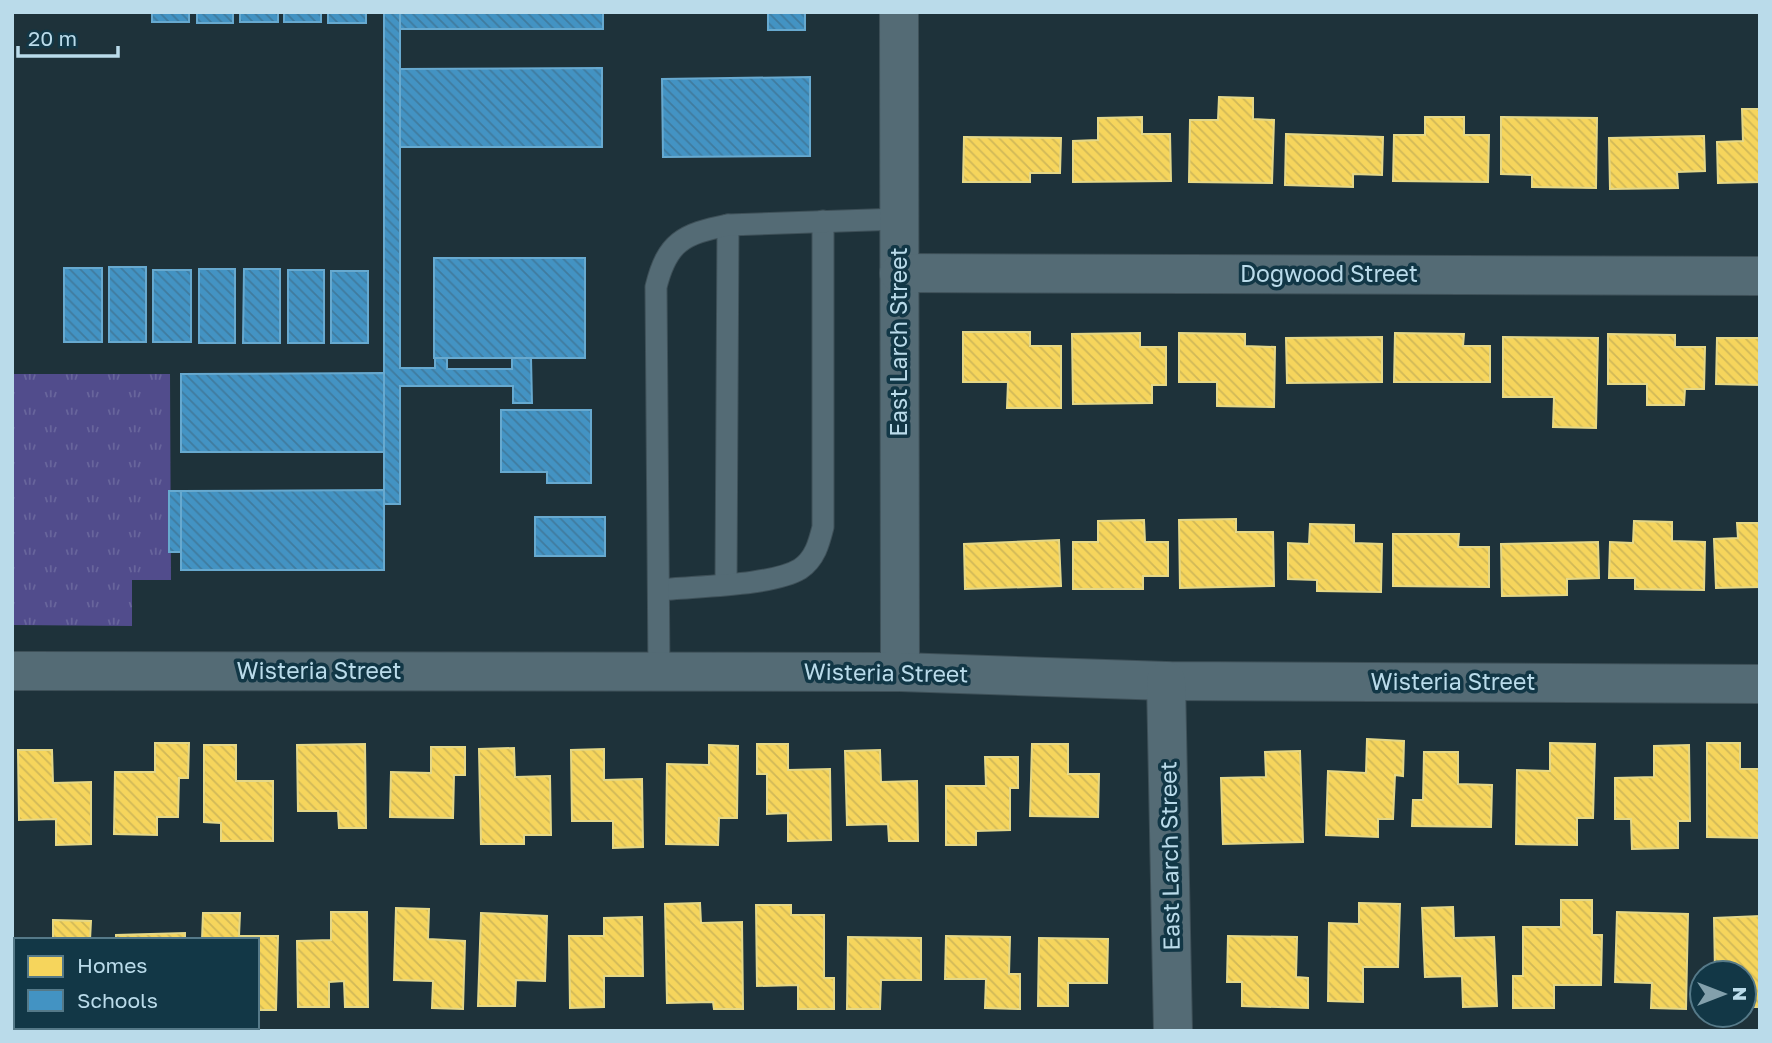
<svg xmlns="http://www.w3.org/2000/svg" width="1772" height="1043" font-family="'Golos Text',sans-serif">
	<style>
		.park { fill: url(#park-tufts) }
		.homes { fill: url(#homes-back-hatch); stroke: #e4d787; stroke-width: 2 }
		.schools { fill: url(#schools-back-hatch); stroke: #67a9cf; stroke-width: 2 }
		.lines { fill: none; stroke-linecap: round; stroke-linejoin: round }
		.service-casing { stroke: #3e5058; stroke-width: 23 }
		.minor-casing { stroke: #3e5058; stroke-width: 40 }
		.service { stroke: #546b75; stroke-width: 21 }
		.minor { stroke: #546b75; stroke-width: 38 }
		.labels { text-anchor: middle; stroke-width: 7; stroke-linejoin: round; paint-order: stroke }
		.street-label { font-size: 23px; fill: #badbea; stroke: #123746 }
	</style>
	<defs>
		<pattern id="park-tufts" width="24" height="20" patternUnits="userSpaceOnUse" patternTransform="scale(1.75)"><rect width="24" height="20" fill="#514c8c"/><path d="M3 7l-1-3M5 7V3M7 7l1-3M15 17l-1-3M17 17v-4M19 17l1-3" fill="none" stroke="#68659c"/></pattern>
		<pattern id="homes-back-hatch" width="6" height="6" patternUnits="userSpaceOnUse" patternTransform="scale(1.75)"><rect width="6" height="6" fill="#f6d55c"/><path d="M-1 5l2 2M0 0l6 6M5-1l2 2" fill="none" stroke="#d0b858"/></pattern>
		<pattern id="schools-back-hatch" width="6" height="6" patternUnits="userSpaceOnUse" patternTransform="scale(1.75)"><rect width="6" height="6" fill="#4393c3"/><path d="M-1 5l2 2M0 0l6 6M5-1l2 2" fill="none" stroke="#407b9e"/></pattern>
	</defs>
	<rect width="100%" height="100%" fill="#1e323a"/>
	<!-- park -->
	<path class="park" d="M12,374H170L171,580H132V626L12,625Z"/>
	<!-- homes -->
	<g class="homes">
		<path d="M1219,97L1253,98V119L1274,120L1272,183L1189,182L1190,120H1218Z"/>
		<path d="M1742,109H1760V182L1718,183L1717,142L1743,141Z"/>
		<path d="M1142,117V134H1170L1171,181L1073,182V141L1098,140V118Z"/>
		<path d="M1425,117H1464V135H1489L1488,182L1393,181L1394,135H1425Z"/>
		<path d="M1501,117L1597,118L1596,188L1532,187V175L1501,174Z"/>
		<path d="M1286,134L1383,137L1382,175L1353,174V187L1285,185Z"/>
		<path d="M1704,136L1705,171L1677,172L1678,188L1610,189L1609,138Z"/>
		<path d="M964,137L1061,138L1060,173H1030V182H963Z"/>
		<path d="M963,332H1030V346H1061V408H1007L1008,382H963Z"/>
		<path d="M1140,333V347H1166V385H1152V403L1073,404L1072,334Z"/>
		<path d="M1179,333L1245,334V346L1275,347L1274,407L1217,406V382H1179Z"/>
		<path d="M1395,333L1464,334L1463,346H1490V382H1394Z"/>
		<path d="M1608,334L1675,335V347H1705L1704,389H1685L1684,405H1647V384H1608Z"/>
		<path d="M1382,337V382L1287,383L1286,338Z"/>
		<path d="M1503,337L1598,338L1596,428L1553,427L1554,397H1503Z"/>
		<path d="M1717,338H1760V385L1716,384Z"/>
		<path d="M1236,519V532H1273L1274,586L1180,588L1179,520Z"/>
		<path d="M1144,520L1145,542H1168V576H1143V589H1073V542H1098V521Z"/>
		<path d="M1634,521L1672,522V541L1705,542L1704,590L1635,589V578H1609L1610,542L1633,543Z"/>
		<path d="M1737,523H1760V587L1716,588L1714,539L1738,538Z"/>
		<path d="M1310,524L1354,525V543L1382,544L1381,592L1317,591V580L1288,579V543L1309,544Z"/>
		<path d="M1393,534H1459L1458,547H1489V587L1393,586Z"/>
		<path d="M1059,540L1061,586L965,589L964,544Z"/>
		<path d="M1598,542L1599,578L1567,579V595L1502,596L1501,544Z"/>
		<path d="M1367,739L1404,741L1403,776L1395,775L1393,819H1378V837L1326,835L1328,771L1366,773Z"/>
		<path d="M155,743H189L188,778H179L178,817H157V835L114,834L115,772H155Z"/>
		<path d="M1550,743L1595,744L1593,818H1577V845L1516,844L1517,770L1550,771Z"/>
		<path d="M1707,743H1740V769H1760V838L1707,837Z"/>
		<path d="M365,744L366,828H339L338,811H298L297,745Z"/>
		<path d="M757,744H788V770L830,769L831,840L788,841V813L767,814V774H757Z"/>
		<path d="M1032,744H1068V774H1099L1098,817L1030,816Z"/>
		<path d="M204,745H236V781H273V841H221V823L204,822Z"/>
		<path d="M709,745L738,746L737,818H719L718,845L666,844L667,764L709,765Z"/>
		<path d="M1689,745L1690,821H1678V848L1632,849L1631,819H1615V778L1654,777V746Z"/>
		<path d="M431,747H465V775H454L453,818L390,817L391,772L431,773Z"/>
		<path d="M514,748L515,777L550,776L551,835H524V844H481L479,749Z"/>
		<path d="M604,749V780L642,779L643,847L613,848V821H572L571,750Z"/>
		<path d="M18,750H52L53,783L91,782V844L56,845V819L19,820Z"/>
		<path d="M880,750L881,782L917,781L918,841H889L888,824L847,825L845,751Z"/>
		<path d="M1300,751L1303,842L1223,844L1221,778L1266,777L1265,752Z"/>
		<path d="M1424,752H1458V784L1492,785L1491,827L1412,826L1413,800H1423Z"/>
		<path d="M985,757H1018V788H1010V830L976,831V845H946V786H986Z"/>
		<path d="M1561,900H1592V935H1602L1601,985H1554V1008H1513V976H1523V927H1561Z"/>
		<path d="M700,903L701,923L742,922L743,1009H714L713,1002L667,1003L665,904Z"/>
		<path d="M1359,903L1400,904L1398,967H1363V1002L1328,1001L1329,923L1359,924Z"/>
		<path d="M756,905H791V915H824V978H834V1009H798V985L757,986Z"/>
		<path d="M1453,907L1454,938L1494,937L1497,1006L1463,1007L1462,976L1425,977L1422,908Z"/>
		<path d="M396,908L429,909L428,939L465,941L463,1009L432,1008L433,981L394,980Z"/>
		<path d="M331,912H367L368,1007H345L344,981L329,982V1007H298L297,941L331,940Z"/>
		<path d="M1617,912L1688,914L1686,1009L1651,1008L1652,983L1615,982Z"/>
		<path d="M203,913H240L239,936H278L276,1010H257V940H202Z"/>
		<path d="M481,913L547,916L545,981L516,980L515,1006H478Z"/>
		<path d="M1760,916V1007H1754L1753,980H1744V973H1715L1714,918Z"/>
		<path d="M642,917L643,976H604V1007L570,1008L569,936H604V918Z"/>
		<path d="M53,920L91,921L90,940H20L53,939Z"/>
		<path d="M185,933V940H116V935Z"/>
		<path d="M946,936L1010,937L1009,974H1020V1009L985,1008L986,979H945Z"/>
		<path d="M1228,936L1297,937L1296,977L1308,978V1008L1242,1006V982H1227Z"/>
		<path d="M848,937L921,938V980H881L880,1009H847Z"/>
		<path d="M1039,938L1108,939L1107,983H1068V1006H1038Z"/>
	</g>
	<!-- schools -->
	<g class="schools">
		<rect x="152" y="12" width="37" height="10"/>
		<rect x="197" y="12" width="36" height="11"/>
		<rect x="240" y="12" width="38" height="10"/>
		<rect x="284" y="12" width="37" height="10"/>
		<rect x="328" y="12" width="38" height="11"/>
		<path d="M384,12H400V368H435V358H447V369H512V358H531L532,403H513V386H400V504H384Z"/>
		<rect x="400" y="12" width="203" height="17"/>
		<rect x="768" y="12" width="37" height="18"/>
		<path d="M602,68V147H400V69Z"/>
		<path d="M810,77V156L663,157L662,79Z"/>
		<rect x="434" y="258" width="151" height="100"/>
		<rect x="109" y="267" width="37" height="75"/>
		<rect x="64" y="268" width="38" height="74"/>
		<rect x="199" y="269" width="36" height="74"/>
		<path d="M244,269H280V343H243Z"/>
		<rect x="153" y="270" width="38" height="72"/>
		<rect x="288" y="270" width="36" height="73"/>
		<rect x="331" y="271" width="37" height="72"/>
		<path d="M384,373V452H181V374Z"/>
		<path d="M501,410H591V483H547V472H501Z"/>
		<path d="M384,490V570H181V491Z"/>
		<rect x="169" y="491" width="12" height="61"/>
		<rect x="535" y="517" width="70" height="39"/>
	</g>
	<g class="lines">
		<!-- service casing -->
		<g class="service-casing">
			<g id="service">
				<path d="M726,583L728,225"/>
				<path d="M659,590C694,586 772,586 800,569C815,559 819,543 823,527V221"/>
				<path d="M659,671L656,287C667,242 683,234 728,225L899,219"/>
			</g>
		</g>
		<!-- minor casing -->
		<g class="minor-casing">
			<g id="minor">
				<path d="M899,12L900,672"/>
				<path d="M899,273L1760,276"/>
				<path d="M12,671L900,672L1166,681L1760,684"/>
				<path d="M1166,681L1173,1031"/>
			</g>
		</g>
		<!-- service -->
		<use href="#service" class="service"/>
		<!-- minor -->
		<use href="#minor" class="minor"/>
	</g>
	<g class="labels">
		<!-- street labels -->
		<g class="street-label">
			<text x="1329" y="282">Dogwood Street</text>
			<text transform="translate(899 342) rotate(-90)" y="8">East Larch Street</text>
			<text x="319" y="679">Wisteria Street</text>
			<text transform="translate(886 673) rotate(1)" y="8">Wisteria Street</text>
			<text x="1453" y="690">Wisteria Street</text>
			<text transform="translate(1170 856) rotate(-91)" y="8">East Larch Street</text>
		</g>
	</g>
	<!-- border -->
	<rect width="1772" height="1043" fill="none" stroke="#badbea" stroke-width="28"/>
	<!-- legend -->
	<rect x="14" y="938" width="245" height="91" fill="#123746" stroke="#557988" stroke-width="2"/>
	<rect x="28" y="956" width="35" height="21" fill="#f6d55c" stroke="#557988" stroke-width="2"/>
	<text x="77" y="973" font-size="21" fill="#badbea">Homes</text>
	<rect x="28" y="990" width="35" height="21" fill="#4393c3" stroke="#557988" stroke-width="2"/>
	<text x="77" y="1008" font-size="21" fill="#badbea">Schools</text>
	<!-- north arrow -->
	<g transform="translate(1723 994) rotate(90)"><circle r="33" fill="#123746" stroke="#557988" stroke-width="2"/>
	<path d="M0-5L12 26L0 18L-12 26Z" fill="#83a0ac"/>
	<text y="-10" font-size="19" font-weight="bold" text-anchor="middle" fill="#badbea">N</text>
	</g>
	<!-- scale -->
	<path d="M18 46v10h100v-10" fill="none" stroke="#badbea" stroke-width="3.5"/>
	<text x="28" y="46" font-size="21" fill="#badbea" stroke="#123746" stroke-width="5" paint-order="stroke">20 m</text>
</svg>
